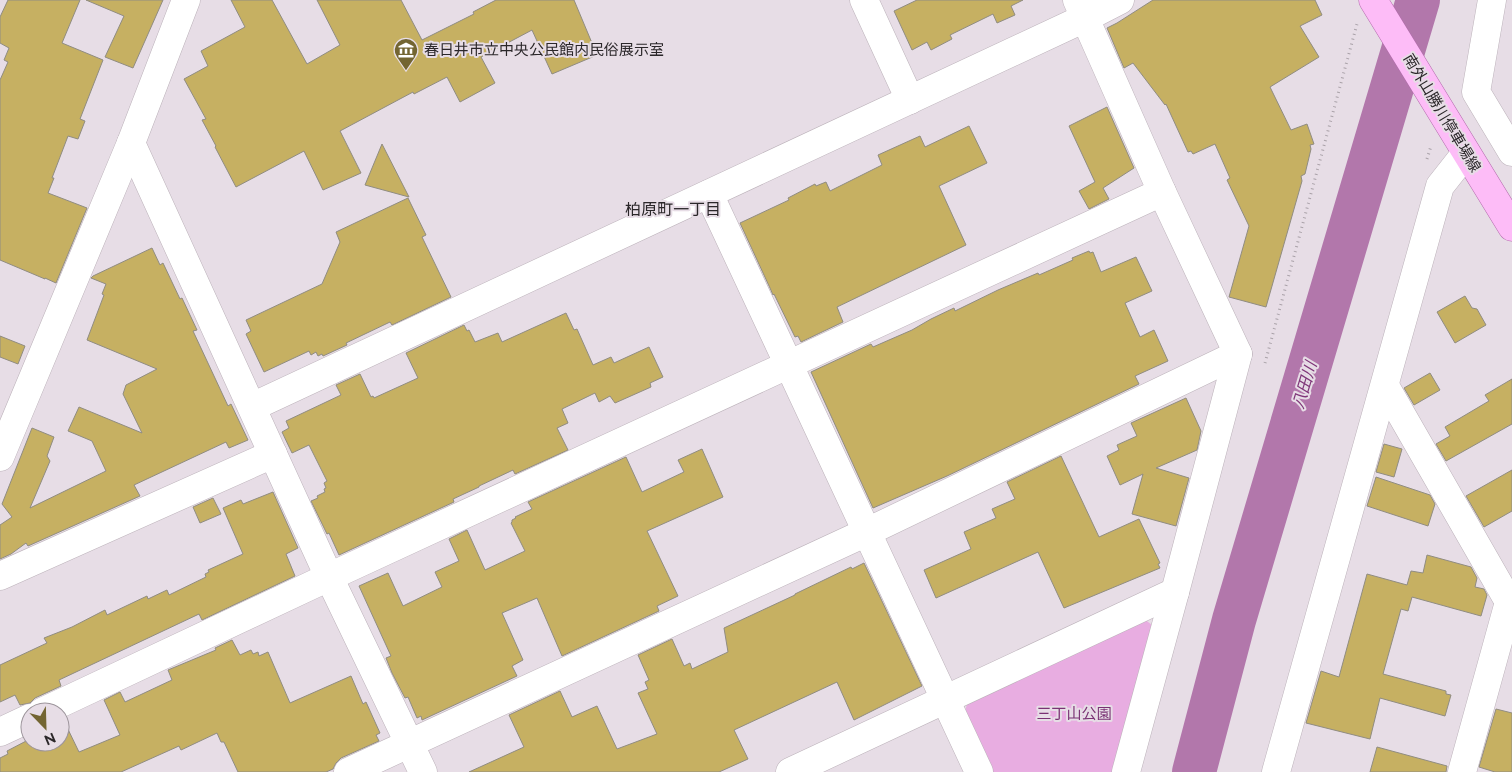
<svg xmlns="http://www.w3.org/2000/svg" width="1512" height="772" font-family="Raleway,'Noto Sans JP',sans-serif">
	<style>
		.green { fill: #e8ade1 }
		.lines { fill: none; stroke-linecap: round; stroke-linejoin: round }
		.river { stroke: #b277ab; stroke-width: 44 }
		.building { fill: #c6b062; stroke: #908c81 }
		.minor-casing { stroke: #bcb2ba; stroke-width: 29 }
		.major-casing { stroke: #b36bac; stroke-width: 29 }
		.path { stroke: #aaa2a9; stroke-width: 3; stroke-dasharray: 1 4; stroke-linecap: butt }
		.minor { stroke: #fff; stroke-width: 28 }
		.major { stroke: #fdbcf7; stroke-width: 28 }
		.labels { text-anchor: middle; stroke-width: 4; stroke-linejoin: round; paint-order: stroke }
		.poi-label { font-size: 15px; fill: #2b272a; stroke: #e7dde6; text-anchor: start }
		.street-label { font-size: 15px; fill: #2b272a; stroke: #e7dde6 }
		.park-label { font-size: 15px; fill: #7a3274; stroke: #e7dde6 }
		.neighbourhood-label { font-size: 16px; fill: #2b272a; stroke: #e7dde6 }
		.water-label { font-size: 16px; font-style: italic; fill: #7f3679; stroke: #e7dde6 }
	</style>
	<rect width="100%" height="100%" fill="#e7dde6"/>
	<!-- green -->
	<path class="green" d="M1143,618L1157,629L1117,772H993L965,711L968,701Z"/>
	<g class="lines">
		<!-- river -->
		<path class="river" d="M1194,772L1234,620L1418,0"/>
	</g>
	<!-- building -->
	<g class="building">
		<path d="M8,0H80L62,43L103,60L80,119L85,121L78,139L68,136L52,178H54L48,193L87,208L56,283L45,278V279L0,260V80L8,62L4,60L9,48L0,43V17Z"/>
		<path d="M86,0H163L133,68L105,57L124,16Z"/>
		<path d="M231,0H272L307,64L340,45L317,0H401L422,40L474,14L473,12L496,0H574L597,55L552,74L532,30L481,57L495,83L460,102L447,77L414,94L413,92L340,131L361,173L323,190L304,151L236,187L215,147L216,146L202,120L206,119L184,79L208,66L201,51L245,27Z"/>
		<path d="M917,0H1023L1011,6L1015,15L997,23L993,14L950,35L952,39L931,50L927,42L912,50L894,11Z"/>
		<path d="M1153,0H1315L1322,15L1300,26L1319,57L1270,87L1291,130L1307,124L1314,144L1310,145L1311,149L1305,174L1301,176L1302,181L1266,307L1229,297L1249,226L1227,180L1230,178L1215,144L1193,154L1191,151L1188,152L1166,104L1165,105L1133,63L1124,68L1107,28L1117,23Z"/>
		<path d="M1107,107L1134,168L1103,188L1109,199L1089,209L1079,191L1095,182L1069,126Z"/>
		<path d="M969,126L987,163L939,186L966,245L837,307L843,322L801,342L798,336L795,337L774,294L773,295L770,288L740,223L789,200L788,198L815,184L816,186L826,182L830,191L882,165L878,155L920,136L925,147Z"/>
		<path d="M382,144L409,197L365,185Z"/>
		<path d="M408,198L426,235L422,237L451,297L392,325L390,322L346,343L347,345L323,356L322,354L318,356L316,352L311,355L309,351L264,372L246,334L251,331L246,320L322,284L340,242L336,232Z"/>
		<path d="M152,248L160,265L163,263L180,299L182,298L197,330L193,331L228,406L231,404L248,440L229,448L226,442L134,485L140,496L28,546L26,543L11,554L0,559V525L12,517L2,504L32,428L54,437L47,456L50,461L30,508L106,471L92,441L68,431L79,407L142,433L123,394L126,385L157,369L87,340L104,295L102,294L106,284L91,278L93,276Z"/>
		<path d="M1089,251L1090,253L1093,252L1101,272L1136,257L1152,291L1125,303L1140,337L1154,330L1168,361L1135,376L1139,384L947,476L873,508L811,372L871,344L873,347L912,330L931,319L954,308L955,311L998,290L1038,273L1039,275L1073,260L1072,258Z"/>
		<path d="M1465,296L1472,308L1477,309L1486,325L1455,343L1437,312Z"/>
		<path d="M566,313L574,330L577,329L593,365L611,357L614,363L649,347L663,377L650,383L651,387L615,403L610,396L599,402L595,393L562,409L568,423L557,428L568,450L515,474L513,470L479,486V487L453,499L454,502L339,555L329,533L327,534L311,501L318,498L317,496L325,492L324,489L326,488L324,483L327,481L309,445L292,453L282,432L289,428L286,421L341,395L336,385L360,374L371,397L373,396L374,398L418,378L406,353L464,325L467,331L469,330L475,342L498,333L502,342Z"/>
		<path d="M0,336L25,346L18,364L0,357Z"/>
		<path d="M1430,373L1440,390L1414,405L1404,388Z"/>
		<path d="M1512,379V424L1446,461L1436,444L1450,436L1445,427L1489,401L1485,395Z"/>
		<path d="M1186,398L1201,431L1197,450L1156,468L1189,478L1176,526L1132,514L1143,474L1120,485L1107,456L1119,450L1117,445L1137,436L1131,423Z"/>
		<path d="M1384,444L1402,449L1394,477L1376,472Z"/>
		<path d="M702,449L723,497L647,531L678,596L657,606L659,611L562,656L537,598L502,613L523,660L512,666L517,676L422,720L421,716L417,718L408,697L405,698L392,673L386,658L391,656L359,586L388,573L403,606L442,587L435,572L459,561L449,539L467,530L485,570L525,551L511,523L512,522V520L516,518L515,517L532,509L528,502L626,457L642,492L684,472L678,460Z"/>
		<path d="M1061,456L1099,537L1139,519L1160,563L1158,564L1160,568L1064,608L1038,552L936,598L924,570L971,549L964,532L996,518L992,509L1015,499L1007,482Z"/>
		<path d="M1512,470V511L1484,527L1466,496Z"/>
		<path d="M1376,477L1430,495L1435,504L1428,526L1367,506Z"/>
		<path d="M273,492L298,548L286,554L295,576L202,620L199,614L59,680L61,686L35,698L30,703L20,705L15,695L0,702V665L47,643L44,638L72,627L105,610L107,615L147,596L148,599L167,590L169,595L206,577L205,574L209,572L208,570L243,554L223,508L241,500L243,504Z"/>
		<path d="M213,498L221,514L200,523L193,507Z"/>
		<path d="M1427,555L1471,567L1477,578L1475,587L1484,589L1487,595L1481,616L1412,597L1408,611L1401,609L1383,674L1446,691V694L1451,695L1445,716L1380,698L1370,739L1306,723L1321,671L1339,677L1367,574L1407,585L1411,571L1423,573Z"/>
		<path d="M864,563L922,686L854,720L837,682L734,730L748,759L719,772H469L524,747L509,715L560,691L572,717L597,706L617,749L657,734L638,693L648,689L645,682L649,680L638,655L672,639L684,666L690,663L692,669L728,652L724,628L795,595V594L851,567L852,569Z"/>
		<path d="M232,640L240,655L251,650L253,654L258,652L259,656L268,652L290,703L351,676L363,704L366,702L380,733L376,735L379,741L341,758L336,763L333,769L326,772H238L224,742H221L217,733L181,750L179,746L121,772H0V758L8,754L7,751L30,739V742H60V721L63,719L79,752L120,735L104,700L120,692L125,702L172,680L168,670L216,650L215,648Z"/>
		<path d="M1496,709L1512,713V772H1495L1479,767Z"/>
		<path d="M1377,747L1447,766L1446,772H1370Z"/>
	</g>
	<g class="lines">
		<!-- minor casing -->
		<g class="minor-casing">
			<g id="minor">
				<path d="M864,0L910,100"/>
				<path d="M1077,0L1162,192L1238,354L1175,592L1126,772"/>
				<path d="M1492,0L1476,92L1512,152"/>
				<path d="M131,143L329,577L423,772"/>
				<path d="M709,194L979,772"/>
				<path d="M1385,386L1512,607"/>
				<path d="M252,407L1085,18L1120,0"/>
				<path d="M0,457L131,143L186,0"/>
				<path d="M0,576L273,454"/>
				<path d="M42,712L329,577L1162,192"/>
				<path d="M0,732L30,718"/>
				<path d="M348,772L867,532L1238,354"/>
				<path d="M790,772L1175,592"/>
				<path d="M1276,772L1440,186L1466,153"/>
				<path d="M1462,772L1509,602"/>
			</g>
		</g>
		<!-- major casing -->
		<g class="major-casing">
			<path id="major" d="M1373,0L1512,227"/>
		</g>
		<!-- path -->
		<g class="path">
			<path d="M1427,159L1431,146"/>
			<path d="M1265,363L1357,24"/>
		</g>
		<!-- minor -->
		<use href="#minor" class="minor"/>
		<!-- major -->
		<use href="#major" class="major"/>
	</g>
	<!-- icons -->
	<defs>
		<g id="museum-pin" transform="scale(1.25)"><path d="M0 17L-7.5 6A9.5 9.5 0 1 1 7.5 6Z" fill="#736532" stroke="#e7dde6"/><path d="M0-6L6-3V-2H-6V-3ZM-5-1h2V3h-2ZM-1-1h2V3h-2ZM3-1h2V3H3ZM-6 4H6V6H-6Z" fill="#fff"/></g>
	</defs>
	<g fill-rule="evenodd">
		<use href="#museum-pin" x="406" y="50"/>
	</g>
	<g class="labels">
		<!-- poi labels -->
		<g class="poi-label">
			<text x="424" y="55">春日井市立中央公民館内民俗展示室</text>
		</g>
		<!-- street labels -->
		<g class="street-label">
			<text transform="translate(1442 113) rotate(59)" y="5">南外山勝川停車場線</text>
		</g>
		<!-- park labels -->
		<g class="park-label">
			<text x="1074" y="719">三丁山公園</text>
		</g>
		<!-- neighbourhood labels -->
		<g class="neighbourhood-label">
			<text x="673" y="215">柏原町一丁目</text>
		</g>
		<!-- water labels -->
		<g class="water-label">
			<text transform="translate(1304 385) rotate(-73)" y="6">八田川</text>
		</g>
	</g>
	<!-- north arrow -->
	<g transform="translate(45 727) rotate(157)"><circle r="24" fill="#e7dde6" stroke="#9c949b"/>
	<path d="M0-4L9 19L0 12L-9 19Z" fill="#736532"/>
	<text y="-8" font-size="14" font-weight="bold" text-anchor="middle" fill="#2b272a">N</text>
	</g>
</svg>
